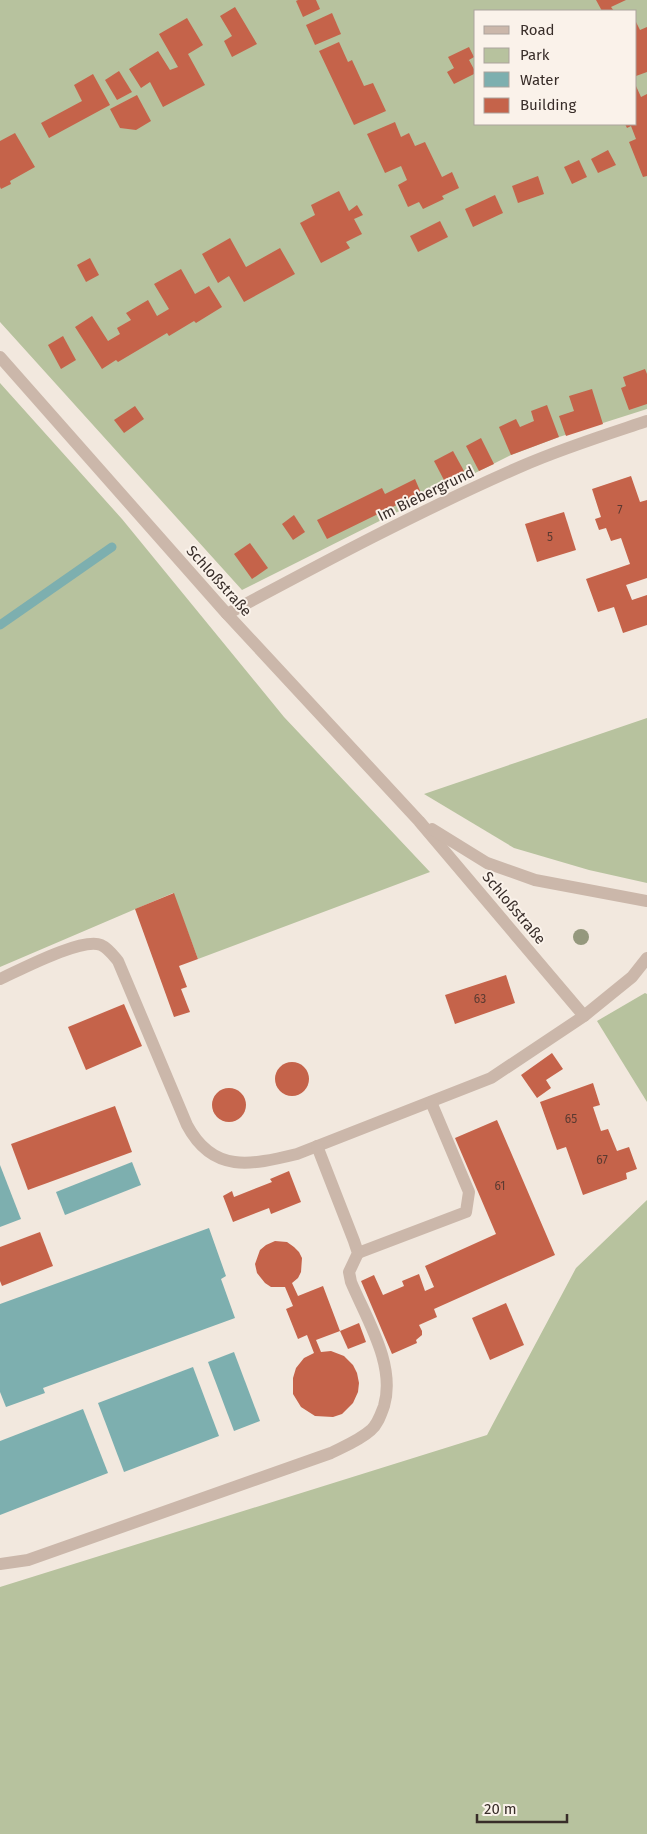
<svg xmlns="http://www.w3.org/2000/svg" width="647" height="1834" font-family="'Fira Sans',sans-serif">
	<style>
		.green { fill: #b7c29e; fill-rule: evenodd }
		.water { fill: #7dafaf }
		.lines { fill: none; stroke-linecap: round; stroke-linejoin: round }
		.stream { stroke: #7dafaf; stroke-width: 9 }
		.building { fill: #c5634a }
		.minor { stroke: #cbb7aa; stroke-width: 12 }
		.tree { fill: #95987d }
		.labels { text-anchor: middle; stroke-width: 4; stroke-linejoin: round; paint-order: stroke }
		.number-label { font-size: 12px; fill: #5b3a31 }
		.street-label { font-size: 15px; fill: #382d29; stroke: #faf2ea }
	</style>
	<rect width="100%" height="100%" fill="#f2e8de"/>
	<!-- green -->
	<g class="green">
		<path d="M0,0H647V409L559,437L511,455L242,590L0,322ZM476,11H636V124H476Z"/>
		<path d="M0,383L122,519L284,717L430,872L198,959L173,893L0,967Z"/>
		<path d="M647,718V883L589,870L514,848L424,794Z"/>
		<path d="M645,993L647,994V1102L597,1021Z"/>
		<path d="M647,1200V1834H0V1587L487,1435L576,1268Z"/>
	</g>
	<!-- water -->
	<g class="water">
		<path d="M132,1162L141,1185L65,1215L56,1192Z"/>
		<path d="M0,1165L21,1219L0,1227Z"/>
		<path d="M209,1228L226,1276L221,1279L235,1318L43,1388L45,1393L6,1407L0,1392V1304Z"/>
		<path d="M234,1352L260,1421L234,1431L208,1362Z"/>
		<path d="M193,1367L219,1436L124,1472L98,1403Z"/>
		<path d="M83,1409L108,1473L0,1515V1441Z"/>
	</g>
	<g class="lines">
		<!-- stream -->
		<path class="stream" d="M0,625L112,547"/>
	</g>
	<!-- building -->
	<g class="building">
		<path d="M298,0H316L320,9L303,17L296,1Z"/>
		<path d="M596,0H626L611,7L614,11H602Z"/>
		<path d="M235,7L257,44L232,57L224,41L232,36L220,16Z"/>
		<path d="M332,13L341,34L315,45L306,25Z"/>
		<path d="M187,18L203,45L188,54L205,85L163,107L150,82L141,88L129,69L158,51L170,70L178,67L159,34Z"/>
		<path d="M636,22L640,30L647,27V72L636,76Z"/>
		<path d="M339,42L348,62L352,60L364,86L373,83L386,111L354,125L319,51Z"/>
		<path d="M469,47L474,57L469,60L476,73L454,84L447,72L454,68L448,57Z"/>
		<path d="M119,71L132,92L117,100L105,80Z"/>
		<path d="M93,74L110,105L49,138L41,123L82,101L74,85Z"/>
		<path d="M636,86L641,97L647,94V176L643,177L629,142L636,139L631,126L627,128L625,124H636Z"/>
		<path d="M137,95L151,121L136,130L120,128L110,109Z"/>
		<path d="M395,122L401,137L409,133L415,146L425,142L442,177L452,172L459,188L442,196L444,199L423,209L419,202L408,207L398,185L407,180L401,166L385,173L367,134Z"/>
		<path d="M15,133L35,167L10,181L11,184L1,189L0,187V141Z"/>
		<path d="M608,150L616,165L598,173L591,159Z"/>
		<path d="M579,160L587,177L572,184L564,167Z"/>
		<path d="M538,176L544,194L518,203L512,186Z"/>
		<path d="M339,191L349,211L357,205L363,215L354,219L362,234L346,242L350,248L321,263L300,223L315,215L311,205Z"/>
		<path d="M495,195L503,213L473,227L465,209Z"/>
		<path d="M440,221L448,237L418,252L410,236Z"/>
		<path d="M230,238L246,267L280,248L295,274L244,302L229,276L218,283L202,254Z"/>
		<path d="M90,258L99,275L86,282L77,265Z"/>
		<path d="M181,269L195,294L209,286L222,307L196,323L194,321L169,336L167,333L118,362L116,360L102,369L75,327L92,316L108,341L120,334L117,328L131,320L126,313L148,300L157,316L169,309L154,284Z"/>
		<path d="M63,336L76,360L61,369L48,345Z"/>
		<path d="M645,369L647,374V404L629,410L621,388L626,386L623,377Z"/>
		<path d="M592,389L603,424L566,436L559,416L574,411L569,396Z"/>
		<path d="M547,405L559,437L511,455L499,427L516,419L520,427L534,421L531,411Z"/>
		<path d="M135,406L144,419L124,433L114,420Z"/>
		<path d="M481,438L494,464L479,471L466,446Z"/>
		<path d="M453,451L464,471L445,482L434,461Z"/>
		<path d="M631,476L640,502L647,500V578L626,585L632,600L647,595V625L623,633L614,607L598,612L586,579L630,564L621,538L611,541L606,528L599,530L595,519L601,517L592,489Z"/>
		<path d="M415,479L421,493L327,539L317,520L382,488L385,494Z"/>
		<path d="M564,512L576,550L537,562L525,524Z"/>
		<path d="M294,515L305,532L293,540L282,524Z"/>
		<path d="M250,543L268,568L252,579L234,554Z"/>
		<path d="M174,893L198,959L179,966L187,987L181,989L190,1012L174,1017L135,909Z"/>
		<path d="M506,975L515,1003L455,1024L445,995Z"/>
		<path d="M124,1004L142,1046L86,1070L68,1027Z"/>
		<path d="M552,1053L563,1069L546,1080L551,1088L537,1098L521,1075Z"/>
		<circle cx="292" cy="1079" r="17"/>
		<path d="M593,1083L600,1105L593,1107L601,1131L608,1129L617,1151L629,1147L637,1169L626,1173L627,1179L583,1195L566,1147L557,1150L540,1102Z"/>
		<circle cx="229" cy="1105" r="17"/>
		<path d="M115,1106L132,1152L28,1190L11,1144Z"/>
		<path d="M497,1120L555,1255L434,1309L437,1317L419,1325L422,1331V1335L416,1340L417,1343L392,1354L361,1281L374,1275L383,1295L404,1286L402,1281L419,1274L425,1291L434,1287L425,1266L496,1234L455,1138Z"/>
		<path d="M289,1171L301,1202L271,1214L269,1208L233,1222L223,1196L232,1191L234,1197L272,1182L270,1179Z"/>
		<path d="M40,1232L53,1266L2,1286L0,1281V1247Z"/>
		<path d="M275,1241L287,1242L294,1247L299,1252L302,1258L301,1272L298,1278L292,1283L298,1296L323,1286L340,1331L316,1340L321,1352L331,1351L344,1356L353,1365L357,1373L359,1383L358,1392L353,1403L342,1414L333,1417L315,1416L301,1407L293,1394V1378L296,1368L304,1358L314,1353L307,1335L298,1339L286,1309L293,1306L285,1287H271L265,1283L257,1273L255,1264L260,1250L266,1245Z"/>
		<path d="M506,1303L524,1345L490,1360L472,1318Z"/>
		<path d="M359,1323L366,1342L348,1349L340,1331Z"/>
	</g>
	<g class="lines">
		<!-- minor -->
		<g class="minor">
			<path d="M0,357L227,614L419,821L584,1016"/>
			<path d="M227,614C324,562 421,510 522,466C563,448 605,435 647,421"/>
			<path d="M432,829L487,863L535,880L647,901"/>
			<path d="M0,979C20,970 82,937 101,945C108,948 113,955 118,961L187,1125C213,1174 251,1165 297,1154L491,1078L584,1016L632,977L647,958"/>
			<path d="M358,1253L466,1212L469,1192L431,1102"/>
			<path d="M0,1564L28,1560L331,1453C345,1446 360,1440 371,1430C378,1424 381,1414 384,1406C396,1365 367,1320 351,1282L349,1272L358,1253L354,1241L317,1146"/>
		</g>
	</g>
	<!-- trees -->
	<circle class="tree" cx="581" cy="937" r="8"/>
	<g class="labels">
		<!-- number labels -->
		<g class="number-label">
			<text x="620" y="514">7</text>
			<text x="550" y="541">5</text>
			<text x="480" y="1003">63</text>
			<text x="571" y="1123">65</text>
			<text x="602" y="1164">67</text>
			<text x="500" y="1190">61</text>
		</g>
		<!-- street labels -->
		<g class="street-label">
			<text transform="translate(426 494) rotate(-26)" y="5">Im Biebergrund</text>
			<text transform="translate(219 581) rotate(48)" y="5">Schloßstraße</text>
			<text transform="translate(514 908) rotate(50)" y="5">Schloßstraße</text>
		</g>
	</g>
	<!-- legend -->
	<rect x="474" y="10" width="162" height="115" fill="#faf2ea" stroke="#aca39d"/>
	<rect x="484" y="26" width="25" height="8" fill="#cbb7aa" stroke="#aca39d"/>
	<text x="520" y="35" font-size="15" fill="#382d29">Road</text>
	<rect x="484" y="48" width="25" height="15" fill="#b7c29e" stroke="#aca39d"/>
	<text x="520" y="60" font-size="15" fill="#382d29">Park</text>
	<rect x="484" y="72" width="25" height="15" fill="#7dafaf" stroke="#aca39d"/>
	<text x="520" y="85" font-size="15" fill="#382d29">Water</text>
	<rect x="484" y="98" width="25" height="15" fill="#c5634a" stroke="#aca39d"/>
	<text x="520" y="110" font-size="15" fill="#382d29">Building</text>
	<!-- scale -->
	<path d="M477 1814v8h90v-8" fill="none" stroke="#382d29" stroke-width="2.5"/>
	<text x="484" y="1814" font-size="15" fill="#382d29" stroke="#faf2ea" stroke-width="4" paint-order="stroke">20 m</text>
</svg>
